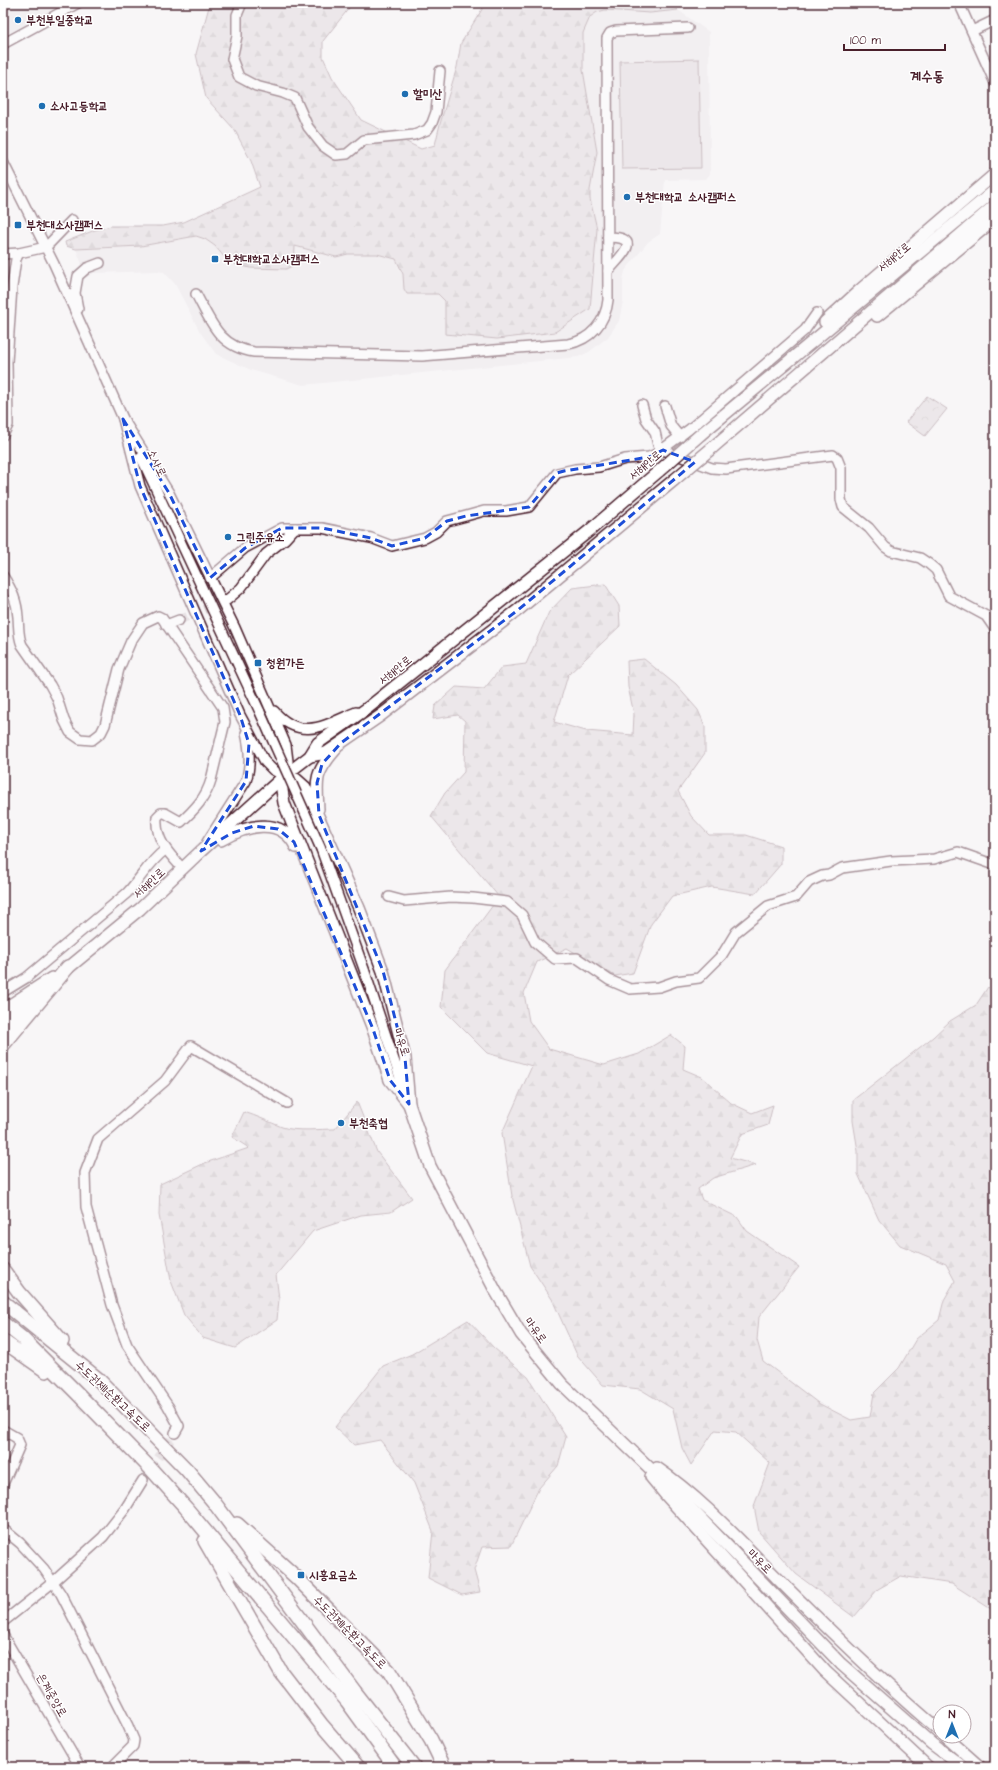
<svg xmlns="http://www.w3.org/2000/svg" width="998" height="1770" font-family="'Architects Daughter','Poor Story',sans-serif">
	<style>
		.built { fill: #ebe6e8 }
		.grass { fill: #ded6d9; stroke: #947a82 }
		.forest { fill: url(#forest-firs); stroke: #947a82 }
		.park { fill: url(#park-crowns); stroke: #947a82 }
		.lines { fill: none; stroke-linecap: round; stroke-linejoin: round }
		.minor-tunnel { stroke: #d5cbce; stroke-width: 9; stroke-dasharray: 9 4.5; stroke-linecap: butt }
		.minor-casing { stroke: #4a1f2b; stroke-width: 12 }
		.major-casing { stroke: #4a1f2b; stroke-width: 14 }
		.highway-casing { stroke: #4a1f2b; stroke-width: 16 }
		.minor { stroke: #fff; stroke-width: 9 }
		.major { stroke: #fff; stroke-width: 11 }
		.highway { stroke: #fff; stroke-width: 13 }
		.minor-bridge-casing { stroke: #4a1f2b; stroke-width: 12; stroke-linecap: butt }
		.major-bridge-casing { stroke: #4a1f2b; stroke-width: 14; stroke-linecap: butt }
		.minor-bridge { stroke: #fff; stroke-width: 9 }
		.major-bridge { stroke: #fff; stroke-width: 11 }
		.marked { fill: none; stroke: #1d4ed8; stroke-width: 3; stroke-dasharray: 8 5; stroke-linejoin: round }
		.poi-dot { fill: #1f6fb2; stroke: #fff; stroke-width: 1.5 }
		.labels { text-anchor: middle; stroke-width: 3; stroke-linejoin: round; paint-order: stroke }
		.poi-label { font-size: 12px; font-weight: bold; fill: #4a1f2b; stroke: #fff; text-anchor: start }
		.street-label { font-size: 12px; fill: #4a1f2b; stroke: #fff }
		.quarter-label { font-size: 14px; font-weight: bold; fill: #4a1f2b; stroke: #fff }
	</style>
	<defs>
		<pattern id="forest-firs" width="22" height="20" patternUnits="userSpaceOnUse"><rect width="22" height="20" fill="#ded6d9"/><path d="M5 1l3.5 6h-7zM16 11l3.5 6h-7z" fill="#c0b7ba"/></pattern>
		<pattern id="park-crowns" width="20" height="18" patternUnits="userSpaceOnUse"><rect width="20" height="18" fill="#ded6d9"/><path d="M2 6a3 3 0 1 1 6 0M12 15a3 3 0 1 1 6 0" fill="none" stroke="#c0b7ba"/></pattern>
	</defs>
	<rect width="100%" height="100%" fill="#f8f6f7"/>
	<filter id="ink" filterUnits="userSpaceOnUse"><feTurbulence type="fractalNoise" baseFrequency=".025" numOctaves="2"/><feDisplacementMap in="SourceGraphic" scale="8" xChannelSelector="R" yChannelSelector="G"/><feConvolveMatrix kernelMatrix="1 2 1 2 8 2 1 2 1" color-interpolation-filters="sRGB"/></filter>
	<g filter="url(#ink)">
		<!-- built -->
		<g class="built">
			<path d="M3,3H64L3,36Z"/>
			<path d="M605,10L650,13L678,10L709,32L710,174L706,179L665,180L660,234L648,242L625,271L623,280V301L619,321L608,337L589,352L578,357L303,385L251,370L216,354L200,332L175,284L164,272L157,271L94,273L87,277L76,249L141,246L196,236L205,239L215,246L225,258L250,268L286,269L294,265L295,246L335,257L348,254H377L396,259L399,269L403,274L404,289L407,294H438L445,301L555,332L590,309L597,229L590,199V190L597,152L583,70V33L590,17L597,12Z"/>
		</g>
		<!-- grass -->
		<path class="grass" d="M699,59L701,168L622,169L620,61Z"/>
		<!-- forest -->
		<g class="forest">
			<path d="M210,3H353L323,41V57L332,77L361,120L421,149L435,145L440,124L457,67L461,43L486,3H671L678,10L650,13L605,10L597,12L590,17L583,33V70L597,152L590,190V199L597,229L590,309L555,332L497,339L445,334V301L438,294H407L404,289L403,274L396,259L377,254H348L336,257L295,246L294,265L286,269L250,268L235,264L225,258L215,246L205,239L196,236L141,246L76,249L66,246L65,242L95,230L111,226H163L184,222L260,187L251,161L234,129L206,98L196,54Z"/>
			<path d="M605,584L619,606L620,626L568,675L554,722L586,731L633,735L634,714L628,687L627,661L644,659L676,685L698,710L705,726V753L678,791L691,816L709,835H746L781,846V864L755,894L712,887L672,896L651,924L633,973L615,976L567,948L537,962L524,993L529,1021L549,1049L604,1065L639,1054L671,1035L685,1046L683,1069L702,1077L731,1103L752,1113L773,1105L768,1125L742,1134L730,1158L756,1165L713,1178L698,1189L702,1200L737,1217L747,1231L799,1267L759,1317L757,1340L763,1361L818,1403L851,1420L870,1417L874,1393L899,1368L916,1339L939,1320L944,1300L955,1281L946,1264L900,1245L879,1220L858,1174V1151L853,1121V1100L933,1037L950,1021L976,1005L988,987L995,994V1613L994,1611L952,1584L901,1576L878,1589L854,1617L796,1574L759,1532L754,1506L770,1463L736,1432L715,1430L691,1465L682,1448L673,1409L640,1389L603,1385L577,1355L552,1299L530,1266L512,1196L502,1133L532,1066L487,1053L441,1007L445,970L499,897L431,816L445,793L464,772L465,721L458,715L433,719L435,706L456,687L484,689L502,667L526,664L549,612L572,588Z"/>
			<path d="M357,1102L377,1152L412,1198L391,1212L361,1215L313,1231L276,1275L279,1299L277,1320L235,1348L203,1338L184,1315L171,1281L159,1215L160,1184L205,1163L249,1148L232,1137L244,1112C257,1116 269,1122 282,1127C296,1132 320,1129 335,1129Z"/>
			<path d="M468,1320L494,1348L528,1377L566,1437L558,1466L539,1488L511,1546L482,1547L474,1570L480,1592L462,1595L428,1578L433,1531L414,1483L380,1440L354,1445L335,1427L383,1366L412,1354Z"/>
		</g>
		<!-- park -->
		<path class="park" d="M927,396L947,409L925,436L906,422Z"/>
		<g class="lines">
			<!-- minor-tunnel -->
			<g class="minor-tunnel">
				<path d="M179,620L227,600"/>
				<path d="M143,1480L175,1433"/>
			</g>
			<!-- minor casing -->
			<g class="minor-casing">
				<g id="minor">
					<path d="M242,3L237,15V36L232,59L239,77L256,86L283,93L295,98L308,127L323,146L336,155L347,154L364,140L414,135L427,130L432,123L436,112L440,71"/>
					<path d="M959,3L995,83"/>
					<path d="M972,31L995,20"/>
					<path d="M3,44L78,3"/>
					<path d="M3,162L54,264L125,423"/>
					<path d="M608,237C644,237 621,256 608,271"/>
					<path d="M3,254L19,253L46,247L72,220"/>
					<path d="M196,294C211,322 219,347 254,352L422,356L568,344C591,340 606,321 608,300L607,38L610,33L616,31L688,28"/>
					<path d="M78,309L75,293L78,276L87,268L100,263"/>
					<path d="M642,405L646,419L655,432L658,445L663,450L698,463L712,468L726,469L833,455L837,458L841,468V499L843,507L869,528L885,547L891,551L920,558L929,564L936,570L949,596L986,616L995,629"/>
					<path d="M665,406L671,426L680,437"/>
					<path d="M123,419L169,493L235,628L286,745L288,761L284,776L273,770L265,762L240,715L140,486Z"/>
					<path d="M3,435L8,425L7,362L12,287L16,259L19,253"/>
					<path d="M141,457L260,712"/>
					<path d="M3,576C12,590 17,601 18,617C19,628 18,636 22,645L50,685L57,698L64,720L70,732L80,739L92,740L101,733L105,725L119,669L131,641L143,623L158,616L162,618L223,708L225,722L211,780C206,798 194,810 181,822L165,813H161L157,817C155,840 169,854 183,869"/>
					<path d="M210,578L245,548L282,528H322L371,538L392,546L425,538L436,532L447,521L466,516L484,511H506L529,507L557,473L575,469L599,467L625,459L649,457L656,454L691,428L805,330L817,313"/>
					<path d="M227,600L241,588L266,554L285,539L295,528"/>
					<path d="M166,625L179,620"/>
					<path d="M274,711C301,742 325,725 356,712"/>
					<path d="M207,842L246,781C251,765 250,750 246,733"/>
					<path d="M321,849L364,969L405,1093"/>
					<path d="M389,897L404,901L451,897L473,898L507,902L522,915L535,942L555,959L577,958L609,980L630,989L659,987L676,981L699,978L722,955L736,932L757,915L768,906L796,897L809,882L822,876L829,875L842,868L891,861L934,859L958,852L995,865"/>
					<path d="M3,992L26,978L127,893C140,879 150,861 165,850"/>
					<path d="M3,1430L17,1438L20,1445L3,1484"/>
					<path d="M175,1433L179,1426L168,1406L127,1345L112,1305L86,1207L85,1173L98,1139L165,1081L191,1046L287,1103"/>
					<path d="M3,1529L20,1543L44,1569L61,1594L128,1726L134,1740L133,1746L112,1767"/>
					<path d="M3,1622L52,1583L103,1537L125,1509L143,1480"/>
					<path d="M3,1635L80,1767"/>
				</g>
			</g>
			<!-- major casing -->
			<g class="major-casing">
				<g id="major">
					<path d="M877,316L995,219"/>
					<path d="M825,322L860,290L995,174"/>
					<path d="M701,434L995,190"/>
					<path d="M712,448L995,205"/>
					<path d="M310,756L326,753L380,716L518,610L674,480"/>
					<path d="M284,776L296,779L305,787L359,908L383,971L405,1058L409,1104L430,1166L495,1290L521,1334L562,1384L685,1502L841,1664L932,1744L963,1767"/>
					<path d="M284,776L282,790L284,803L373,1029L390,1080L409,1104"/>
					<path d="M318,809C316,779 315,773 335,750"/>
					<path d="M221,840C245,826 281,815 296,847"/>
					<path d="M62,973L140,909L201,851L284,776L310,756L318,743L369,707L589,531L659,471"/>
					<path d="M3,1024L40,992"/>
					<path d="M657,1468C701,1498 739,1540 777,1578C830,1631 883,1683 940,1731"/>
					<path d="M651,1477L665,1494L825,1671L928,1767"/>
					<path d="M945,1736L980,1767"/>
				</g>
			</g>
			<!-- highway casing -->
			<g class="highway-casing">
				<g id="highway">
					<path d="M3,1011L52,979"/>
					<path d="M3,1025L10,1019"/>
					<path d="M3,1045L68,967"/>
					<path d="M3,1270L19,1292L62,1341"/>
					<path d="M3,1302L98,1379L187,1470L213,1501L355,1692L414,1767"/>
					<path d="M3,1323L22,1338L77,1393L151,1469L186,1508L347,1701L395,1767"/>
					<path d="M3,1341L46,1371"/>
					<path d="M237,1524L297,1578L389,1671L431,1740L444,1767"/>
					<path d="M205,1541L281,1672L321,1724L358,1767"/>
				</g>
			</g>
			<!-- minor -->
			<use href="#minor" class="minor"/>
			<!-- major -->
			<use href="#major" class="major"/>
			<!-- highway -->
			<use href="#highway" class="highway"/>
			<!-- minor-bridge casing -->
			<g class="minor-bridge-casing">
				<path id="minor-bridge" d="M260,712L321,849"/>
			</g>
			<!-- major-bridge casing -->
			<g class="major-bridge-casing">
				<g id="major-bridge">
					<path d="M659,471L701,434"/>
					<path d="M674,480L712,448"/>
				</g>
			</g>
			<!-- minor-bridge -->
			<use href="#minor-bridge" class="minor-bridge"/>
			<!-- major-bridge -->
			<use href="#major-bridge" class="major-bridge"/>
		</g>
	</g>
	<!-- marked area -->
	<path d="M0 0H998V1770H0ZM123,419L169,493L210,578L245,548L282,528H322L371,538L392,546L425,538L447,521L466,516L529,507L557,473L564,471L649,457L663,450L695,462L518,610L341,743L322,764L317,783L319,815L383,971L405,1058L409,1104L390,1080L373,1029L294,842L278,829L254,826L232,833L201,851L246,781L249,744L240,715L140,486Z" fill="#f8f6f7" fill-opacity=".55" fill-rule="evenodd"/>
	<path class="marked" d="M123,419L169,493L210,578L245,548L282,528H322L371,538L392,546L425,538L447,521L466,516L529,507L557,473L564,471L649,457L663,450L695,462L518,610L341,743L322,764L317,783L319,815L383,971L405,1058L409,1104L390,1080L373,1029L294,842L278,829L254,826L232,833L201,851L246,781L249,744L240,715L140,486Z"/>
	<!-- markers -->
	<g class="poi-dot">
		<circle cx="18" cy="20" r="4"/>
		<circle cx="405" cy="94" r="4"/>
		<circle cx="42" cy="106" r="4"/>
		<circle cx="627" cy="197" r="4"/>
		<rect x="14" y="221" width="8" height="8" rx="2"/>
		<rect x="211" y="255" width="8" height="8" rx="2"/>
		<circle cx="228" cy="537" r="4"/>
		<rect x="254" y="659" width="8" height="8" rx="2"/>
		<circle cx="341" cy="1123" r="4"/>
		<rect x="297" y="1571" width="8" height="8" rx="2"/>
	</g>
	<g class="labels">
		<!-- poi labels -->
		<g class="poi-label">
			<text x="26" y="24">부천부일중학교</text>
			<text x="413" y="98">할미산</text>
			<text x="50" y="110">소사고등학교</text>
			<text x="635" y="201">부천대학교 소사캠퍼스</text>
			<text x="26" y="229">부천대소사캠퍼스</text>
			<text x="223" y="263">부천대학교소사캠퍼스</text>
			<text x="236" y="541">그린주유소</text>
			<text x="266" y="667">청원가든</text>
			<text x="349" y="1127">부천축협</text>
			<text x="309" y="1579">시흥요금소</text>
		</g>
		<!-- street labels -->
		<g class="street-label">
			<text transform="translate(894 257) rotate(-40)" y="4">서해안로</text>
			<text transform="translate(157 463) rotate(65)" y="4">소사로</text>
			<text transform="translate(645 465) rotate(-41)" y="4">서해안로</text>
			<text transform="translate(395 670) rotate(-39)" y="4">서해안로</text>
			<text transform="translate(149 883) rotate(-43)" y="4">서해안로</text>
			<text transform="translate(402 1042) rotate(72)" y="4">마유로</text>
			<text transform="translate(536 1330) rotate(54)" y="4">마유로</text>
			<text transform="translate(113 1396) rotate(43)" y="4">수도권제1순환고속도로</text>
			<text transform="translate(760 1561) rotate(45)" y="4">마유로</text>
			<text transform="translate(350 1632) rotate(45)" y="4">수도권제1순환고속도로</text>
			<text transform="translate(52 1695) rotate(60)" y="4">은계중앙로</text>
		</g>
		<!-- quarter labels -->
		<g class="quarter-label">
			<text x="927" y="81">계수동</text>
		</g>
	</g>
	<!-- margin -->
	<rect width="998" height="1770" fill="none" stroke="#fff" stroke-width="16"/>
	<rect x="8" y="8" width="982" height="1754" fill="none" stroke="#4a1f2b" stroke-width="1.5" filter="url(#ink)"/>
	<!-- north arrow -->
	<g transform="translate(952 1724)"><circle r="19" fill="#ffffff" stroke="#b7a5aa"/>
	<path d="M0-3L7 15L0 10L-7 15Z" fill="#1f6fb2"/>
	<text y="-6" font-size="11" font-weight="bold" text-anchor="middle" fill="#4a1f2b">N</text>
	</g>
	<!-- scale -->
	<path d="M844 44v6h101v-6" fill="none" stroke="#4a1f2b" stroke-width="2"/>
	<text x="850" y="44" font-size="12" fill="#4a1f2b" stroke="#ffffff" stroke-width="3" paint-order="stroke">100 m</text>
</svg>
